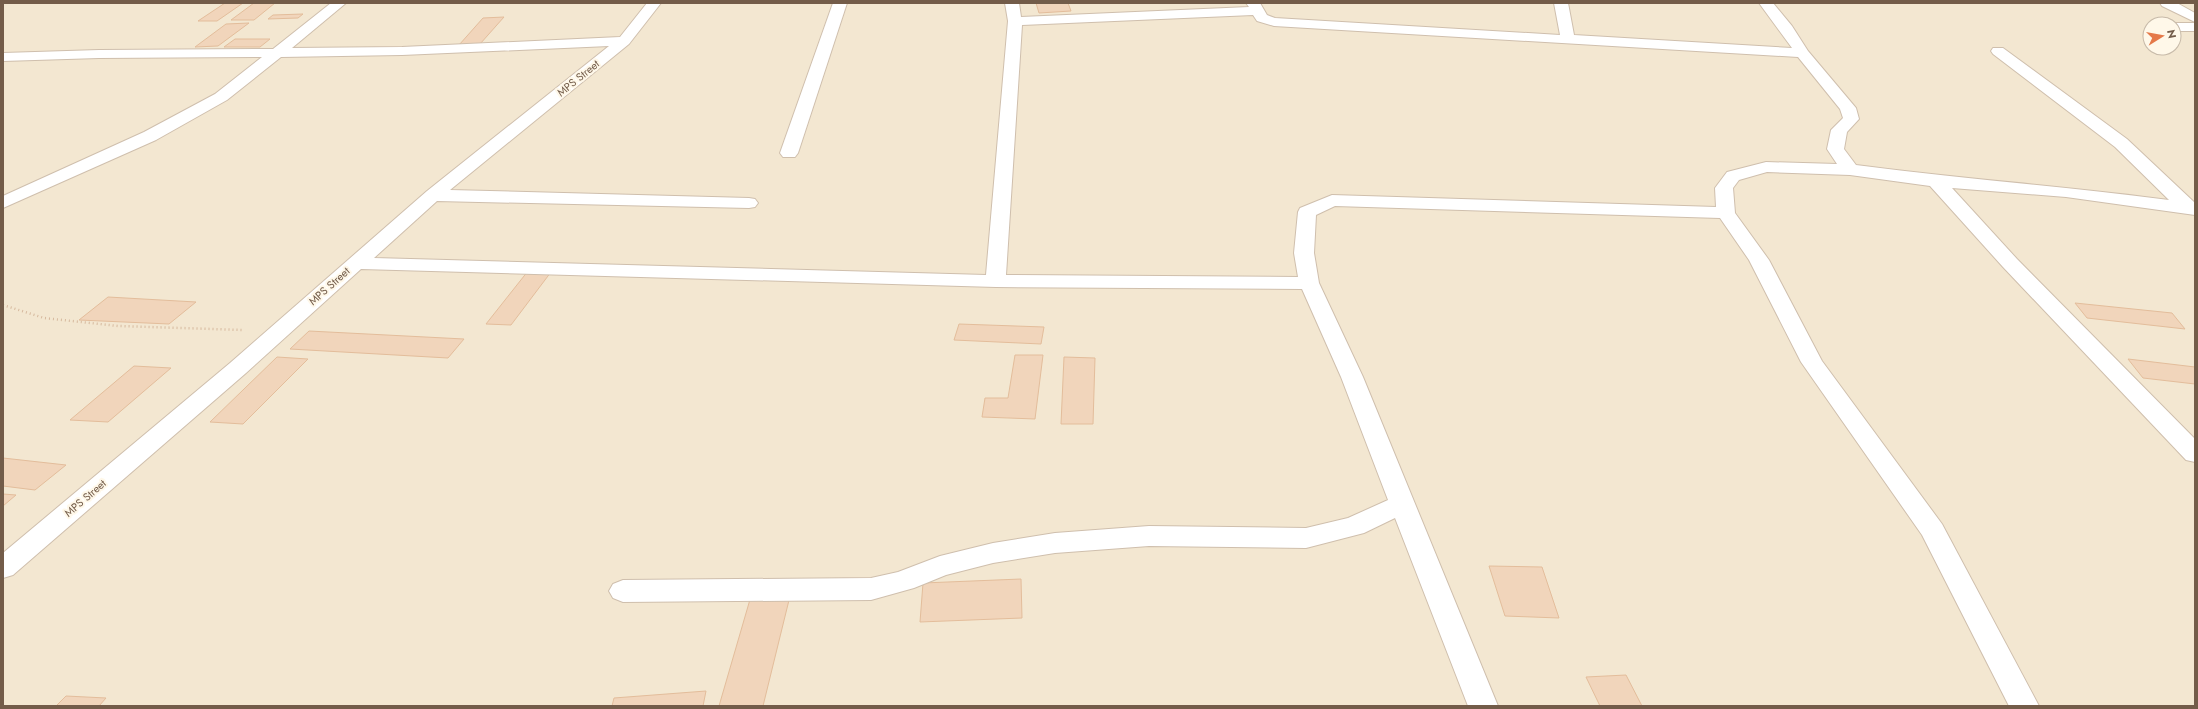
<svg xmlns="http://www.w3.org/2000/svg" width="2198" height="709" font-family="Jost,sans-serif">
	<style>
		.residential { fill: #f3e7d1; fill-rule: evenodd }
		.building { fill: #f1d5bb; stroke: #e3bd9b }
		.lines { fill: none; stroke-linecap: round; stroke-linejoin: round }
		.street-casing { stroke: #cfbfad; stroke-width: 2 }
		.path { stroke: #d6b99e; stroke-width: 2.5; stroke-dasharray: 1 3; stroke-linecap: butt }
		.street { fill: #fff; fill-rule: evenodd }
		.labels { text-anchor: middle; stroke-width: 4; stroke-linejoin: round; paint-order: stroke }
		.street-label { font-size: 11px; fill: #735c49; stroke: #fff8e9 }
	</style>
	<rect width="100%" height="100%" fill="#fcf4e3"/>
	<!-- residential -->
	<path class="residential" d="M3,3H2195V706H3ZM2150,24H2174V48H2150Z"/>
	<!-- building -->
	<g class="building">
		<path d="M225,3H243L217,21H198Z"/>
		<path d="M254,3H275L254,20H231Z"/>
		<path d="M1036,3H1068L1071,11L1039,13Z"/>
		<path d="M303,14L298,18L268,19L273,15Z"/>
		<path d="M504,17L480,44L459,45L483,18Z"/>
		<path d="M249,23L218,46L195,47L226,24Z"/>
		<path d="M235,39H270L260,47H224Z"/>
		<path d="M528,271L551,272L511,325L486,324Z"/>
		<path d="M108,297L196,302L169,324L79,320Z"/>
		<path d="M2075,303L2172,313L2185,329L2087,318Z"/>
		<path d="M959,324L1044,327L1041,344L954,340Z"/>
		<path d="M309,331L464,339L448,358L290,349Z"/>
		<path d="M1015,355H1043L1035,419L982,417L985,398H1008Z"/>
		<path d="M277,357L308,359L243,424L210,422Z"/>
		<path d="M1064,357L1095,358L1093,424H1061Z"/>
		<path d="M2128,359L2195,367V384L2143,378Z"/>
		<path d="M134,366L171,368L108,422L70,420Z"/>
		<path d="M3,458L66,465L35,490L3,486Z"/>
		<path d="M3,494L16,495L3,506Z"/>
		<path d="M1489,566L1542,567L1559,618L1505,616Z"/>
		<path d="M1021,579L1022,618L920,622L923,583Z"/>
		<path d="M751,596H790L763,706H719Z"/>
		<path d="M1626,675L1642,706H1600L1586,677Z"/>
		<path d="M706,691L703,706H612L614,698Z"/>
		<path d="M66,696L106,698L99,706H56Z"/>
	</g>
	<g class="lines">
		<!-- street casing -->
		<g class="street-casing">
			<g id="street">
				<path d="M331,3H346L292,48L402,47L620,37L647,3H661L629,44L450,190L749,198L755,199L758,203L755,207L749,208L437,201L374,258L986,275L1008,21L1005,3H1019L1021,17L1249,7L1246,3H1260L1267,15L1275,18L1560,35L1554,3H1568L1574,35L1792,48L1759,3H1773L1792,26L1808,51L1856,108L1859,119L1847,132L1844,149L1856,165C1960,179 2064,186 2169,200L2115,147L1993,54L1991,51L1993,48H2003L2127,139L2195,203V215L2066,197L1952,188L2017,259L2195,439V462L2186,460L2003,267L1930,186L1850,175L1767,172L1739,180L1733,188L1735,213L1769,260L1822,361L1942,524L2039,706H2009L1922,535L1801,362L1749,260L1720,218L1335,206L1316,215L1314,253L1319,283L1363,377L1498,706H1468L1395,518L1364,533L1306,548L1149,546L1055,553L993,563L946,575L914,588L871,600L623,602L613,598L609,591L613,584L623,580L871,578L898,572L940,556L993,543L1055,533L1149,526L1306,528L1348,518L1388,500L1341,377L1302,289L996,287L361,269L246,373L13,575L3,578V553L230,363L427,191L609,46L402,55L281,57L227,100L156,140L3,208V196L144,132L215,94L262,57L99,58L3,61V53L99,50L273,49ZM1253,15L1257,21L1274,26L1798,57L1840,109L1843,118L1831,130L1827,149L1837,164L1766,162L1727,172L1715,188L1716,207L1332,195L1300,208L1298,212L1294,253L1298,277L1006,275L1022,25Z"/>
				<path d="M833,3H847L798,153L795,157H783L780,153Z"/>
				<path d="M2160,3H2177L2195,13V22L2162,6Z"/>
				<path d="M2174,23H2195V31H2174V24H2169Z"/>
			</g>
		</g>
		<!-- path -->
		<path class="path" d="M3,305L44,318L118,326L244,330"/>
		<!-- street -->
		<use href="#street" class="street"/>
	</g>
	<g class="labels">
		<!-- street labels -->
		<g class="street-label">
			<text transform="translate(578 78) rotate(-39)" y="4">MPS Street</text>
			<text transform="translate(329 286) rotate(-42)" y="4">MPS Street</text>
			<text transform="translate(85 498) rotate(-41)" y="4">MPS Street</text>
		</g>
	</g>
	<!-- border -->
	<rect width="2198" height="709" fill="none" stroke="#735c49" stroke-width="8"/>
	<!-- north arrow -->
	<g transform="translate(2162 36) rotate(79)"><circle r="19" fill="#fff8e9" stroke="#c7baa9"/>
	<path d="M0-3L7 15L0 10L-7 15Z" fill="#e57949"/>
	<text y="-6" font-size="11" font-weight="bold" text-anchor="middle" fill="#735c49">N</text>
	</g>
</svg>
